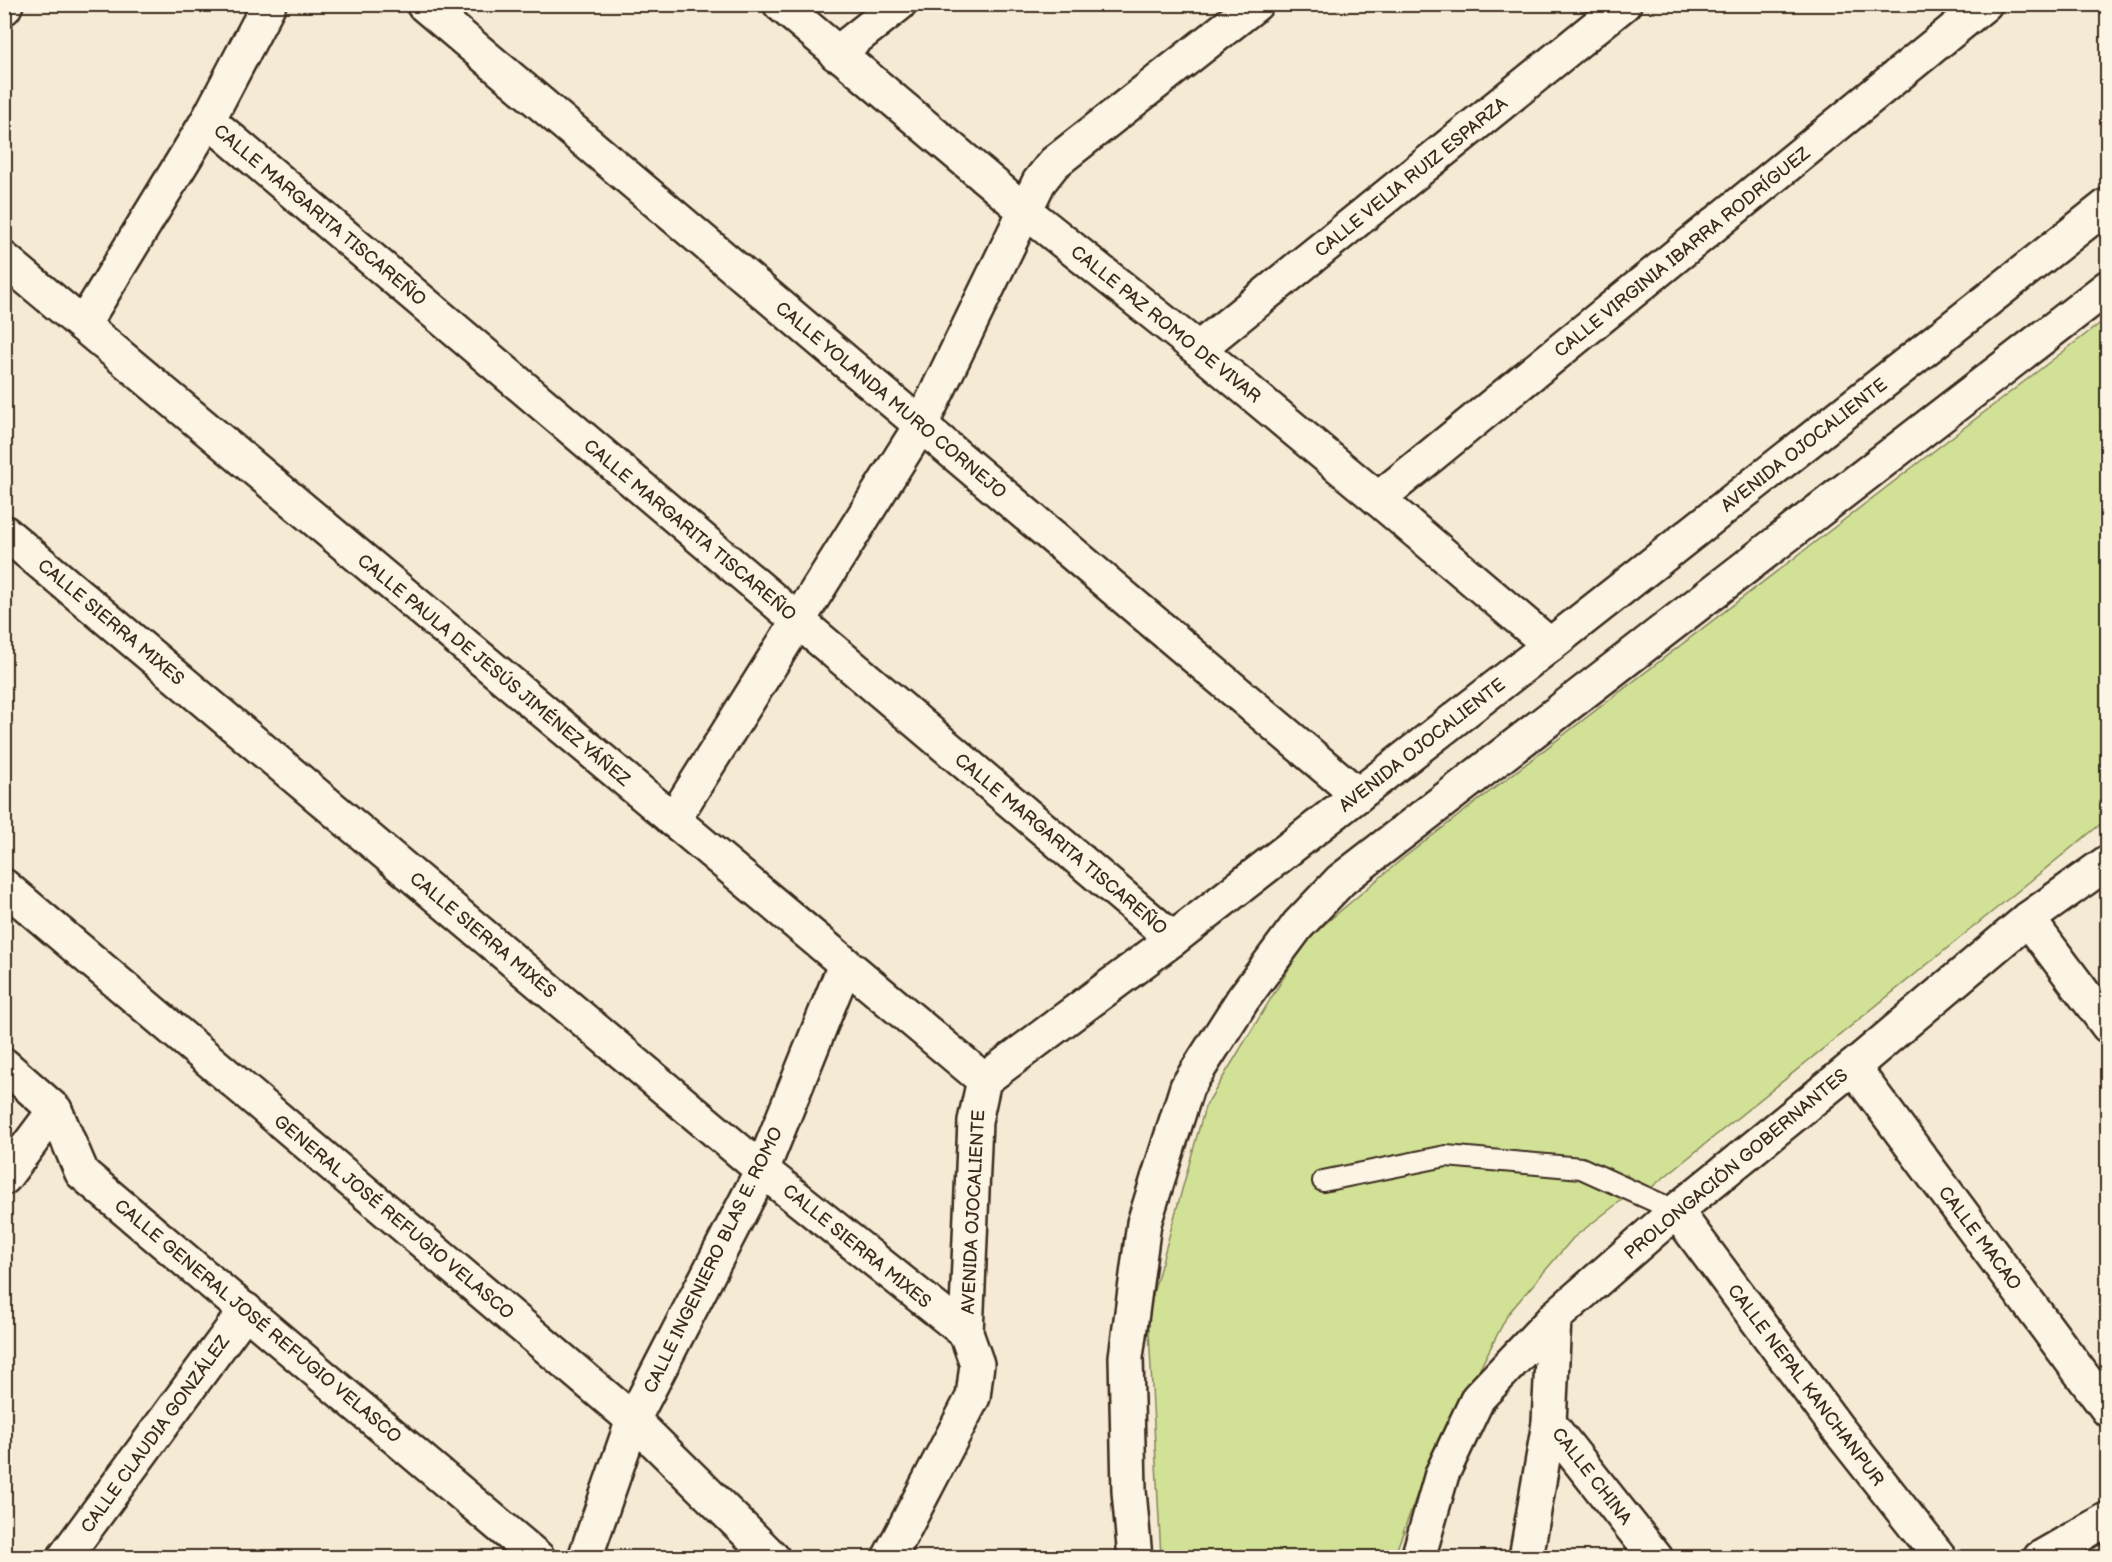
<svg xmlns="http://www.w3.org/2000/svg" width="2112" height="1562" font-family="'Balsamiq Sans',sans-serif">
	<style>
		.green { fill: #d1e296; stroke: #86865a; stroke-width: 1.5 }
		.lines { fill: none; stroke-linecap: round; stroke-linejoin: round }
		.lane-casing { stroke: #3b2a1e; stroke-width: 24 }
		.street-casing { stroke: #3b2a1e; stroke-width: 38 }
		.secondary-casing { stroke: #3b2a1e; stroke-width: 38 }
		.lane { stroke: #fcf5e5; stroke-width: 20 }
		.street { stroke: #fcf5e5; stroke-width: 33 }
		.secondary { stroke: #fcf5e5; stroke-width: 33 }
		.labels { text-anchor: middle; stroke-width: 4.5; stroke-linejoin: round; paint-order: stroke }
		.street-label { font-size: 18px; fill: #3b2a1e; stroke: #fcf5e5 }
	</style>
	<rect width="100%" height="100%" fill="#f5ebd4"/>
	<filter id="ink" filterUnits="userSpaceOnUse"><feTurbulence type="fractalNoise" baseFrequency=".0167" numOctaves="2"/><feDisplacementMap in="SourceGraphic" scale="12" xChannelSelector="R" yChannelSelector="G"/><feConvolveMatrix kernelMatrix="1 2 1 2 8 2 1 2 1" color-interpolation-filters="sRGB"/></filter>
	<g filter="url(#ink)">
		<!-- green -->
		<path class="green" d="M2107,318V819L1642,1195L1627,1175V1196L1573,1238L1508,1314L1422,1481L1394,1557H1161L1148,1312L1205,1107L1307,939L1402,859Z"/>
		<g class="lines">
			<!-- lane casing -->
			<g class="lane-casing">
				<path id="lane" d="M1323,1181L1446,1156L1581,1168L1676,1211"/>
			</g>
			<!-- street casing -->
			<g class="street-casing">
				<g id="street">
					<path d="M423,4L1358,795"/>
					<path d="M780,4L1024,210L1198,349L1378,499L1550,645"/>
					<path d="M4,8L6,4"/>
					<path d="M836,54L899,4"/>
					<path d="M208,120L1173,939"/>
					<path d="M4,259L984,1080"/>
					<path d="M83,325L208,120L269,4"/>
					<path d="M1198,349L1624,4"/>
					<path d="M1378,499L1985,4"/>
					<path d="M4,532L762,1170L966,1333"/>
					<path d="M673,820L921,425L1039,182L1054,163L1256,4"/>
					<path d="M4,886L633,1420L773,1558"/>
					<path d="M2028,919L2108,1026"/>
					<path d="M4,1065L55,1110L82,1173L538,1558"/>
					<path d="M1853,1067L2108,1410"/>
					<path d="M4,1178L55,1110"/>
					<path d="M1676,1211L1838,1429L1940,1558"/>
					<path d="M1549,1423L1656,1558"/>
					<path d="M64,1558L246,1310"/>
					<path d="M585,1558L633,1420L762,1170L845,965"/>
					<path d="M889,1558L973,1397L977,1364L966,1333L975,1121L984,1080L1173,939L1550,645L2108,205"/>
					<path d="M1526,1558L1549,1423L1554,1318"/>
					<path d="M2040,1558L2108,1519"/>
				</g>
			</g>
			<!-- secondary casing -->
			<g class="secondary-casing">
				<g id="secondary">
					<path d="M1135,1558L1129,1491L1126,1357L1144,1223L1187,1087L1243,999L1298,925L1341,880L2108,287"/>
					<path d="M1418,1558L1442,1474L1478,1398L1554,1318L1676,1211L1853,1067L2028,919L2108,862"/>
				</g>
			</g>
			<!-- lane -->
			<use href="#lane" class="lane"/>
			<!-- street -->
			<use href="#street" class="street"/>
			<!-- secondary -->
			<use href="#secondary" class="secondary"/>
		</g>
	</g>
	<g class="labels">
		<!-- street labels -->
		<g class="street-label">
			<text transform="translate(1411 177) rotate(-39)" y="6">CALLE VELIA RUIZ ESPARZA</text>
			<text transform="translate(320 215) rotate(40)" y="6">CALLE MARGARITA TISCAREÑO</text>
			<text transform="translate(1682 252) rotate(-39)" y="6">CALLE VIRGINIA IBARRA RODRÍGUEZ</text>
			<text transform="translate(1166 324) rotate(39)" y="6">CALLE PAZ ROMO DE VIVAR</text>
			<text transform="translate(891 400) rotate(40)" y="6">CALLE YOLANDA MURO CORNEJO</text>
			<text transform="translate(1804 445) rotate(-38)" y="6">AVENIDA OJOCALIENTE</text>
			<text transform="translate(690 530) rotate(40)" y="6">CALLE MARGARITA TISCAREÑO</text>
			<text transform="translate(111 622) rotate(40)" y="6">CALLE SIERRA MIXES</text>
			<text transform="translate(494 670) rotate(40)" y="6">CALLE PAULA DE JESÚS JIMÉNEZ YÁÑEZ</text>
			<text transform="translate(1422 745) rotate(-38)" y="6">AVENIDA OJOCALIENTE</text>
			<text transform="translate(1061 844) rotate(40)" y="6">CALLE MARGARITA TISCAREÑO</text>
			<text transform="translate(483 935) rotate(40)" y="6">CALLE SIERRA MIXES</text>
			<text transform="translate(1736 1164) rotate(-40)" y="6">PROLONGACIÓN GOBERNANTES</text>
			<text transform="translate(973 1212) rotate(-87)" y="6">AVENIDA OJOCALIENTE</text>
			<text transform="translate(394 1217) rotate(40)" y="6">GENERAL JOSÉ REFUGIO VELASCO</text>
			<text transform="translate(1980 1238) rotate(53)" y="6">CALLE MACAO</text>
			<text transform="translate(857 1246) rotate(39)" y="6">CALLE SIERRA MIXES</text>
			<text transform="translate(713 1260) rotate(-64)" y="6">CALLE INGENIERO BLAS E. ROMO</text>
			<text transform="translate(258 1321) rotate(40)" y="6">CALLE GENERAL JOSÉ REFUGIO VELASCO</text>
			<text transform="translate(1806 1385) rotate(53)" y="6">CALLE NEPAL KANCHANPUR</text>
			<text transform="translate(155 1434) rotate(-54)" y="6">CALLE CLAUDIA GONZÁLEZ</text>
			<text transform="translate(1592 1476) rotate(52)" y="6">CALLE CHINA</text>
		</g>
	</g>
	<!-- margin -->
	<rect width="2112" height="1562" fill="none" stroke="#fcf5e5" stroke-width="24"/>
	<rect x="12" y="12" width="2088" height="1538" fill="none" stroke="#3b2a1e" stroke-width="2" filter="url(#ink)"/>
</svg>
